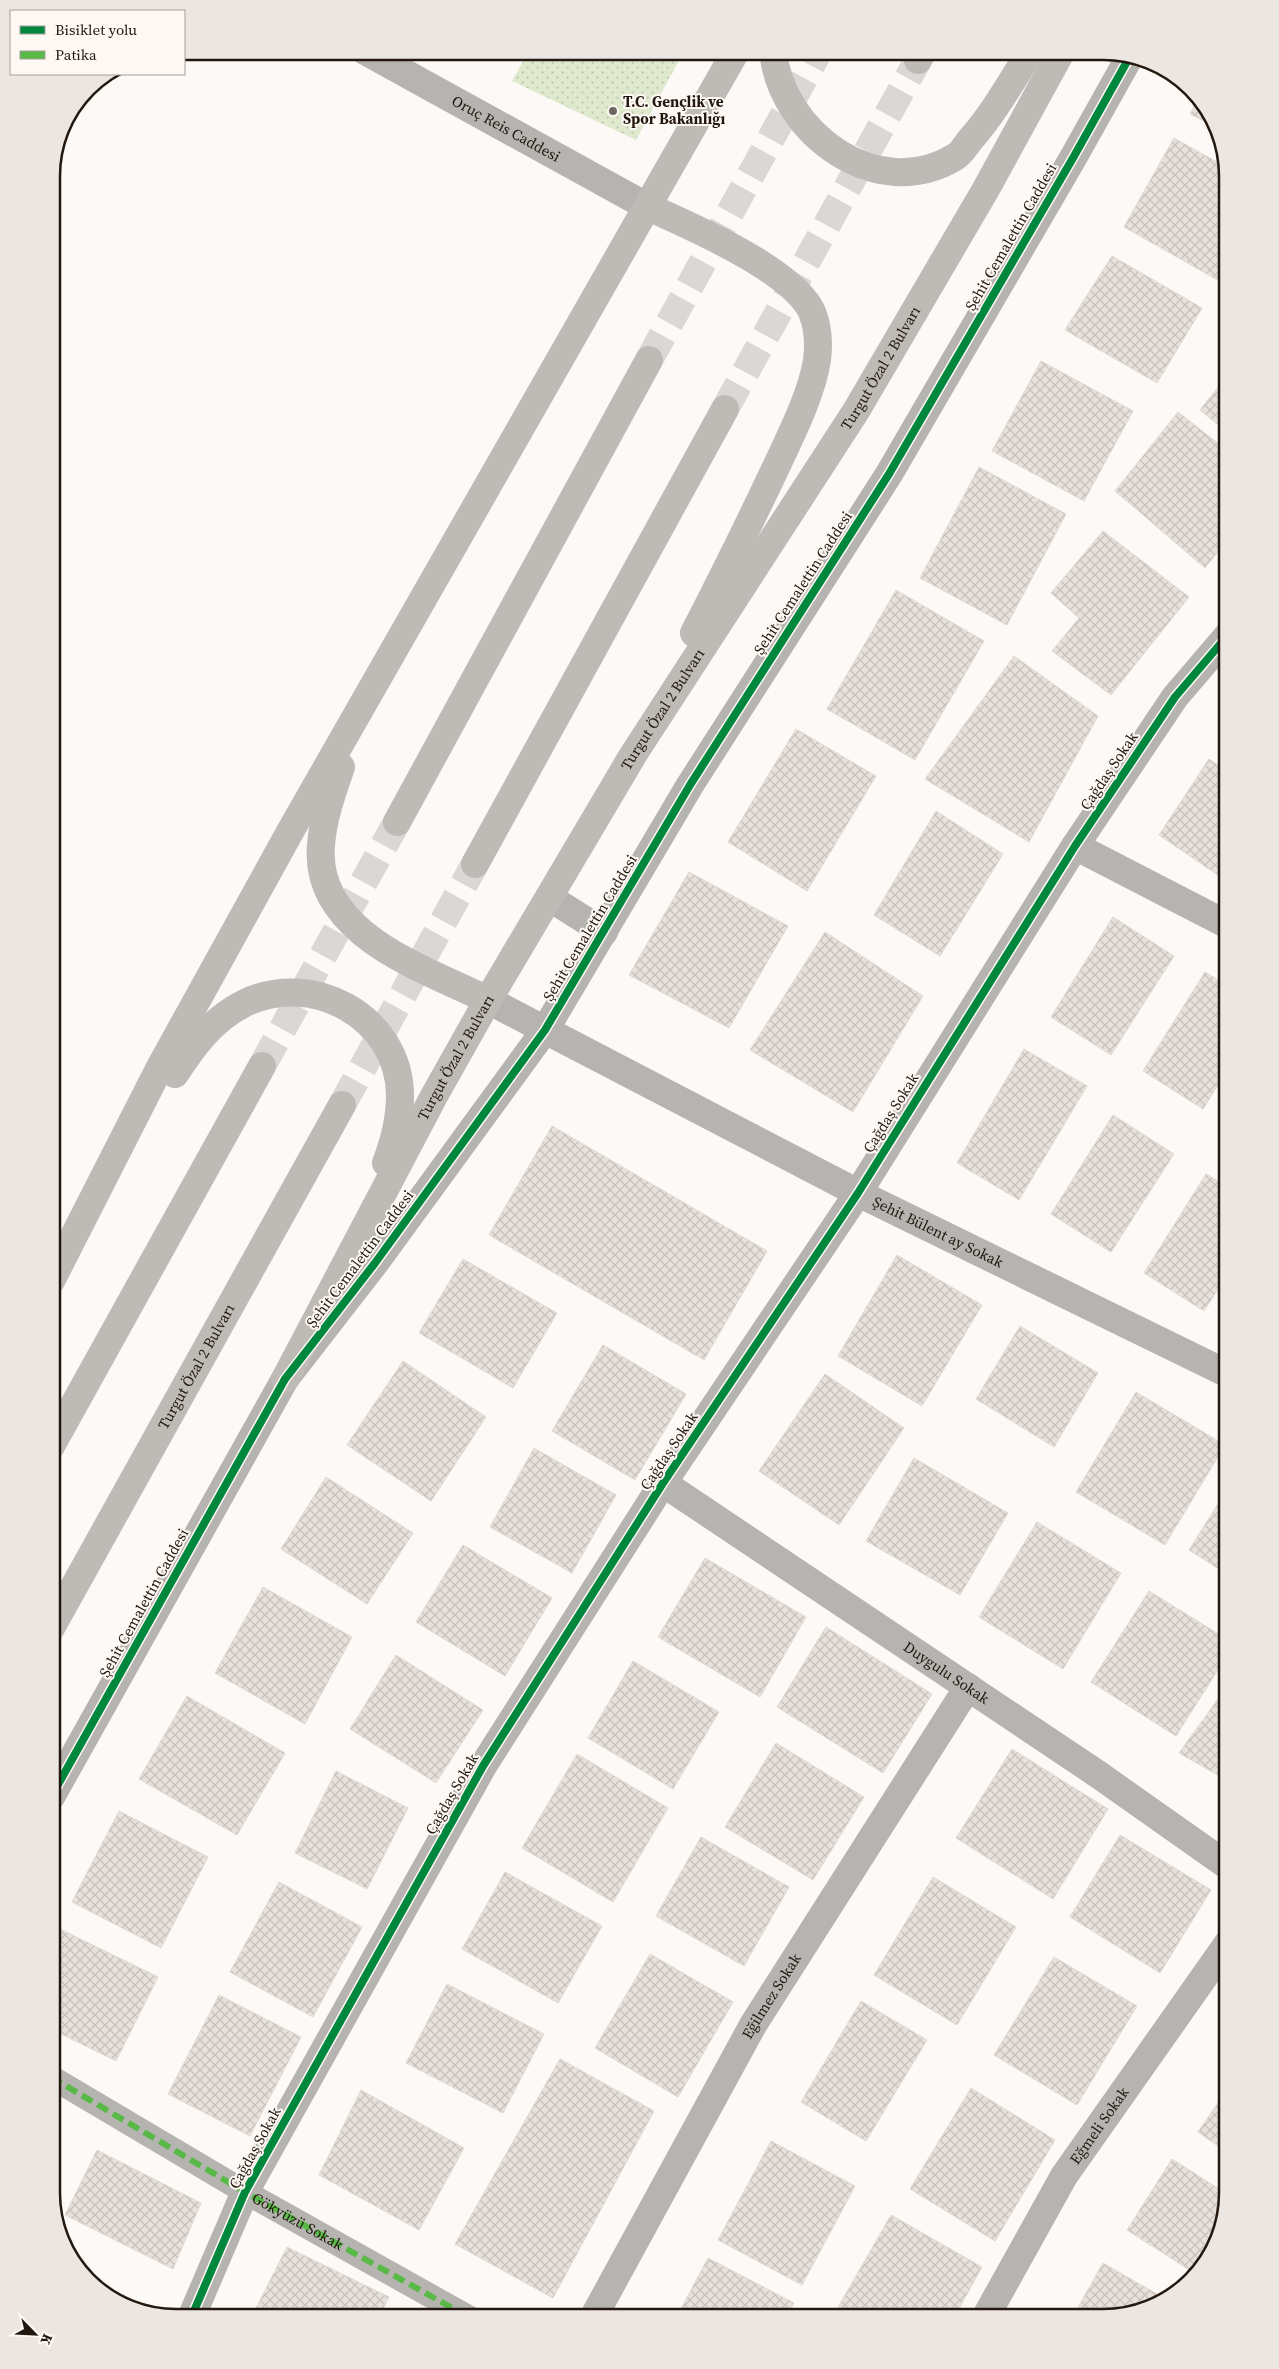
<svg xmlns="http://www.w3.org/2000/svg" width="1279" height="2369" font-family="'Source Serif 4',serif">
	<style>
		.grass { fill: url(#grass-dots) }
		.building { fill: url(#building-cross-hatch); stroke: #e0dad4 }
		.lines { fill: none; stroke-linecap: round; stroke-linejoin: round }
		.trunk-tunnel { stroke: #dbd7d4; stroke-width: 28; stroke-dasharray: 28 14; stroke-linecap: butt }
		.pedestrian { stroke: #b6b4b0; stroke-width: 24 }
		.minor { stroke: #b6b4b0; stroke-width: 28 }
		.tertiary { stroke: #b6b4b0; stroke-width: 28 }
		.trunk { stroke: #bebab5; stroke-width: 28 }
		.quiet { stroke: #58b947; stroke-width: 6; stroke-dasharray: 12 6; stroke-linecap: butt }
		.cycleway-casing { stroke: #fef8f4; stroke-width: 11 }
		.cycleway { stroke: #00873e; stroke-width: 8 }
		.poi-dot { fill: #6e6760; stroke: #fef8f4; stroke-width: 2 }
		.labels { text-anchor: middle; stroke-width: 4; stroke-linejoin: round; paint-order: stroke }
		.poi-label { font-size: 15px; font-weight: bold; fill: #221810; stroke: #fef8f4; text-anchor: start }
		.street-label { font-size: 15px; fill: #221810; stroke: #fef8f4 }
		.rim { fill: none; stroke: #221810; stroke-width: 2.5 }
	</style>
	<defs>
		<pattern id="grass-dots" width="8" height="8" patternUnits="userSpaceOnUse" patternTransform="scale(1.25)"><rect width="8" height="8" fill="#dfe9ce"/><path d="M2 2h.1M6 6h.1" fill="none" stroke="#bfc7b0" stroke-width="1.8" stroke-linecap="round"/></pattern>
		<pattern id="building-cross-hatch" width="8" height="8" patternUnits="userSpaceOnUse" patternTransform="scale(1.25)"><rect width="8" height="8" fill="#e8e1db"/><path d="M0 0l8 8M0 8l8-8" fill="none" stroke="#c7c0bb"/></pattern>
	</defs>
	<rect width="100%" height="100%" fill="#fcf9f6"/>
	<!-- grass -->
	<path class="grass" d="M529,51H684L636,140L512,81Z"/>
	<!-- building -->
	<g class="building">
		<path d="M1197,102L1218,128L1190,114Z"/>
		<path d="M1174,138L1226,167L1228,286L1124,227Z"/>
		<path d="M1112,256L1202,308L1157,383L1065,330Z"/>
		<path d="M1041,361L1133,411L1084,501L992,451Z"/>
		<path d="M1228,375V433L1200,410Z"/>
		<path d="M1178,412L1228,451V539L1205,568L1115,491Z"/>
		<path d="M979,467L1066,514L1007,625L920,578Z"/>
		<path d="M1103,531L1189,597L1111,695L1052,651L1079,618L1051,593Z"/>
		<path d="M896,590L984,641L915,760L827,709Z"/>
		<path d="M1014,656L1098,716L1029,842L925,779Z"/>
		<path d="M796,729L876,776L807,891L728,842Z"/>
		<path d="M1209,759L1228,772V882L1159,835Z"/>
		<path d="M936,811L1003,854L940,956L874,915Z"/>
		<path d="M689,872L788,926L729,1028L629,975Z"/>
		<path d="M1113,917L1174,956L1111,1055L1051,1017Z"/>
		<path d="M825,932L923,996L853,1112L750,1050Z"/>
		<path d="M1205,972L1228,986V1069L1203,1109L1143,1071Z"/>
		<path d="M1024,1049L1087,1086L1019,1200L957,1163Z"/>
		<path d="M1113,1115L1174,1154L1111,1252L1051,1214Z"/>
		<path d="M552,1126L767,1251L704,1360L489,1235Z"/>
		<path d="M1206,1174L1228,1187V1274L1204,1311L1144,1273Z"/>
		<path d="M897,1255L982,1305L922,1406L838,1356Z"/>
		<path d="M463,1259L557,1313L513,1388L419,1333Z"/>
		<path d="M1020,1326L1098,1373L1054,1447L976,1399Z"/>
		<path d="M603,1345L686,1394L635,1480L552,1431Z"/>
		<path d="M403,1361L486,1417L431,1501L347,1445Z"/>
		<path d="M825,1374L904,1428L839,1525L759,1471Z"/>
		<path d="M1136,1392L1225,1445L1165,1545L1076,1492Z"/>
		<path d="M534,1448L616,1495L572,1573L490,1527Z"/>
		<path d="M914,1458L1008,1513L960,1595L866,1541Z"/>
		<path d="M326,1477L413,1533L367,1604L281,1549Z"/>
		<path d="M1228,1488V1575L1189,1550Z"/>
		<path d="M1037,1522L1121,1573L1063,1669L979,1617Z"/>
		<path d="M463,1545L552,1598L505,1676L416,1622Z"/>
		<path d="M705,1558L806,1617L760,1697L658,1637Z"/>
		<path d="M263,1587L352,1637L305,1724L215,1673Z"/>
		<path d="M1149,1591L1228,1640V1654L1176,1736L1091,1682Z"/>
		<path d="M826,1627L932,1694L883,1773L777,1707Z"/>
		<path d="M396,1655L483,1710L436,1783L350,1729Z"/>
		<path d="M633,1661L719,1712L673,1789L588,1738Z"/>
		<path d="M1228,1685V1781L1179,1753Z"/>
		<path d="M187,1696L285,1753L237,1835L139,1779Z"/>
		<path d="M776,1743L864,1797L813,1880L725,1827Z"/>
		<path d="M1012,1749L1108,1809L1053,1899L956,1838Z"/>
		<path d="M577,1754L668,1808L613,1902L522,1848Z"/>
		<path d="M336,1771L408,1808L367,1889L295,1853Z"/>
		<path d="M119,1811L208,1857L161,1948L72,1902Z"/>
		<path d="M1120,1835L1211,1890L1160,1973L1070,1917Z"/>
		<path d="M701,1837L789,1887L744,1966L656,1916Z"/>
		<path d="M505,1872L602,1926L558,2003L462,1949Z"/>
		<path d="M933,1877L1016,1927L957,2025L874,1975Z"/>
		<path d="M279,1882L362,1927L313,2017L230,1972Z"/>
		<path d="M60,1929L158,1977L116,2061L51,2029V1947Z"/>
		<path d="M650,1954L733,2002L678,2097L595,2048Z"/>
		<path d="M1054,1957L1137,2006L1077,2105L994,2055Z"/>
		<path d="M447,1984L544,2034L503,2113L406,2063Z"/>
		<path d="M219,1995L301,2037L250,2136L168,2094Z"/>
		<path d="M861,2001L927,2040L866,2141L801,2102Z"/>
		<path d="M560,2059L654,2111L553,2298L455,2244Z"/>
		<path d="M971,2088L1055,2140L995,2241L910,2189Z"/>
		<path d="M1228,2088V2153L1198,2132Z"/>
		<path d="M361,2090L464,2148L419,2230L319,2175Z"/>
		<path d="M51,2118L56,2120L51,2134Z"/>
		<path d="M771,2141L855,2186L802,2285L718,2240Z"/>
		<path d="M97,2150L201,2203L173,2269L65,2215Z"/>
		<path d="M1172,2159L1227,2194L1207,2262L1194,2273L1127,2230Z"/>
		<path d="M891,2215L982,2267L954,2318H837L833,2316Z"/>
		<path d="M287,2247L389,2297L378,2318H251Z"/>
		<path d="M708,2258L794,2303L786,2318H676Z"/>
		<path d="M1103,2263L1164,2298L1151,2308L1103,2318H1072Z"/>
	</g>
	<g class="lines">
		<!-- trunk-tunnel -->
		<g class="trunk-tunnel">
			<path d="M649,360L819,51"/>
			<path d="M725,409L918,60"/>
			<path d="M262,1066L397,822"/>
			<path d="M342,1105L475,864"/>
		</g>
		<!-- pedestrian -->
		<path class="pedestrian" id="s1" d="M51,2077L245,2192L470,2318"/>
		<!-- minor -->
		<g class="minor">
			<path d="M1075,846L1228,925"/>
			<path id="s2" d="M545,1030L858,1193L1228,1374"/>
			<path id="s3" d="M663,1483L1099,1775L1228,1866"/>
			<path d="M191,2318L245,2192L483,1766L663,1483L858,1193L1075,846L1175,697L1228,635"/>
			<path id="s4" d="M593,2318L753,2025L968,1687"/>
			<path id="s5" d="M985,2318L1064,2176L1228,1943"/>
		</g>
		<!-- tertiary -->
		<g class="tertiary">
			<path id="s6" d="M365,51L648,207"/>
			<path d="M550,898L604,932"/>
			<path d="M488,1000L545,1030"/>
			<path d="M51,1797L285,1379L375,1263L545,1030L690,785L889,474L1073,158L1129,58"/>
		</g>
		<!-- trunk -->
		<g class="trunk">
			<path d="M773,51C781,134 878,204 955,157C961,154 966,145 970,140C994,113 1011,82 1030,52"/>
			<path d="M918,60L923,51"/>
			<path d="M648,207C690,226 793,270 812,312C818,327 819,344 817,360C812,393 792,433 778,463C751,520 723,577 694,633"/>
			<path d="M341,767C332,793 323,818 321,845C313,934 425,969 488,1000"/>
			<path d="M397,822L649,360"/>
			<path d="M475,864L725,409"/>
			<path d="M175,1074C193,1046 212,1020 243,1004C311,969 400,1017 400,1096C400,1119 394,1142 386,1163"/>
			<path d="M51,1281L159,1069L291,830L736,51"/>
			<path id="s7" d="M285,1379L434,1096L488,1000L633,755L856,411L986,189L1061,52"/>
			<path d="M51,1446L262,1066"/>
			<path id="s8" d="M51,1628L342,1105"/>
		</g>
		<!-- quiet -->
		<path class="quiet" d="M51,2077L245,2192L470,2318"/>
		<!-- cycleway casing -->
		<g class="cycleway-casing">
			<g id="cycleway">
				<path d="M51,1797L285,1379L375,1263L545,1030L690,785L889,474L1073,158L1129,58"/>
				<path d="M191,2318L245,2192L483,1766L663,1483L858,1193L1075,846L1175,697L1228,635"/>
			</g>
		</g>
		<!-- cycleway -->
		<use href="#cycleway" class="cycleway"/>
	</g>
	<!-- markers -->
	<circle class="poi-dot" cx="613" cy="111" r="5"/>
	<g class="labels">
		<!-- poi labels -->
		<g class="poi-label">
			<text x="623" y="107">T.C. Gençlik ve<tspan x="623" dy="17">Spor Bakanlığı</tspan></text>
		</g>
		<!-- street labels -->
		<g class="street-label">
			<text dy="5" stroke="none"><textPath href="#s6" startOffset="161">Oruç Reis Caddesi</textPath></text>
			<text transform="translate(1011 237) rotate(-60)" y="5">Şehit Cemalettin Caddesi</text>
			<text dy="5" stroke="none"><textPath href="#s7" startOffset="1174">Turgut Özal 2 Bulvarı</textPath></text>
			<text transform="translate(803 583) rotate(-57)" y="5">Şehit Cemalettin Caddesi</text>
			<text dy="5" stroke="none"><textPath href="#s7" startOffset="769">Turgut Özal 2 Bulvarı</textPath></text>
			<text transform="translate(1109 771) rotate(-56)" y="5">Çağdaş Sokak</text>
			<text transform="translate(590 928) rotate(-59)" y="5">Şehit Cemalettin Caddesi</text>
			<text dy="5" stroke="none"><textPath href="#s7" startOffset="364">Turgut Özal 2 Bulvarı</textPath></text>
			<text transform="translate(891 1113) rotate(-58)" y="5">Çağdaş Sokak</text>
			<text dy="5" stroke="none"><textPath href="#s2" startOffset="442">Şehit Bülent ay Sokak</textPath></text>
			<text transform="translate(360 1259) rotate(-53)" y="5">Şehit Cemalettin Caddesi</text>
			<text dy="5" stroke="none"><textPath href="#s8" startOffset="299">Turgut Özal 2 Bulvarı</textPath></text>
			<text transform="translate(669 1451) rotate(-56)" y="5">Çağdaş Sokak</text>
			<text transform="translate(144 1603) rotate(-61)" y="5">Şehit Cemalettin Caddesi</text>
			<text dy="5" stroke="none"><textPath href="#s3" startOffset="341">Duygulu Sokak</textPath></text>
			<text transform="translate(452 1794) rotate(-60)" y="5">Çağdaş Sokak</text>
			<text dy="5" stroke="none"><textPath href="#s4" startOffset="368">Eğilmez Sokak</textPath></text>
			<text dy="5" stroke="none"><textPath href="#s5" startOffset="224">Eğmeli Sokak</textPath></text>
			<text transform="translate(255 2148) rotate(-61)" y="5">Çağdaş Sokak</text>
			<text dy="5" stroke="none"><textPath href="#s1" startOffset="286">Gökyüzü Sokak</textPath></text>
		</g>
	</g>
	<!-- crop -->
	<path d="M0 0H1279V2369H0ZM176 60H1103A116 116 0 0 1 1219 176V2193A116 116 0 0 1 1103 2309H176A116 116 0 0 1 60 2193V176A116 116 0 0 1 176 60Z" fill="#ece6e2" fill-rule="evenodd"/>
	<path class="rim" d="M176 60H1103A116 116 0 0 1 1219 176V2193A116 116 0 0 1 1103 2309H176A116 116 0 0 1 60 2193V176A116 116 0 0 1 176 60Z"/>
	<!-- legend -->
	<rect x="10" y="10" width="175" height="65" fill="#fef8f4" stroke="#a69e99"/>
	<rect x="20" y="26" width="25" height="8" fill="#00873e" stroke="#a69e99"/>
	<text x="55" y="35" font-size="15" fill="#221810">Bisiklet yolu</text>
	<rect x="20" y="51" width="25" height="8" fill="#58b947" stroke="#a69e99"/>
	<text x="55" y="60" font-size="15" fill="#221810">Patika</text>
	<!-- north arrow -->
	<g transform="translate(35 2334) rotate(114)" stroke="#fef8f4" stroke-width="4" paint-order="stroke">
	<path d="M0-4L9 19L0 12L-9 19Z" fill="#221810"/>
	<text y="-8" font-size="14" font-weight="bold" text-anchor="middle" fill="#221810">K</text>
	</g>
</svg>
